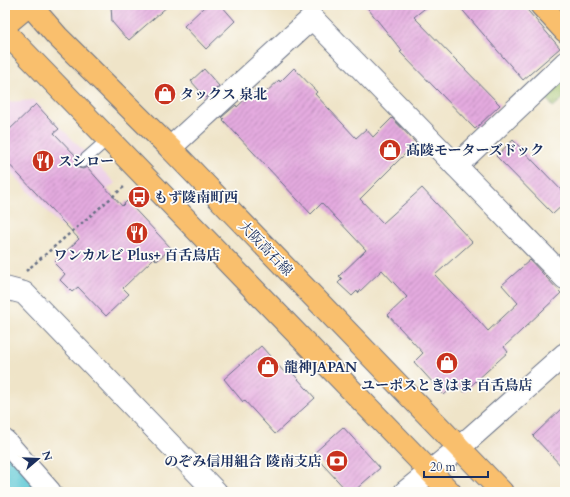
<svg xmlns="http://www.w3.org/2000/svg" width="570" height="497" font-family="Cardo,'Noto Serif JP',serif">
	<style>
		.built { fill: #eed0e8 }
		.park { fill: url(#park-crowns); stroke: #5d7864 }
		.lines { fill: none; stroke-linecap: round; stroke-linejoin: round }
		.river { stroke: #5cc8d5; stroke-width: 39 }
		.building { fill: url(#building-hatch) }
		.service-casing { stroke: #656e83; stroke-width: 13 }
		.minor-casing { stroke: #656e83; stroke-width: 24 }
		.tertiary-casing { stroke: #656e83; stroke-width: 24 }
		.primary-casing { stroke: #656e83; stroke-width: 24 }
		.path { stroke: #656e83; stroke-width: 2.5; stroke-dasharray: 3 3; stroke-linecap: butt }
		.service { stroke: #fff; stroke-width: 11 }
		.minor { stroke: #fff; stroke-width: 22 }
		.tertiary { stroke: #fff; stroke-width: 22 }
		.primary { stroke: #f9bf6d; stroke-width: 22 }
		.labels { text-anchor: middle; stroke-width: 3.5; stroke-linejoin: round; paint-order: stroke }
		.poi-label { font-size: 14px; font-weight: bold; fill: #1b2f5e; stroke: #fdfcf7; text-anchor: start }
		.street-label { font-size: 14px; fill: #1b2f5e; stroke: #fdfcf7 }
	</style>
	<defs>
		<pattern id="park-crowns" width="20" height="18" patternUnits="userSpaceOnUse"><rect width="20" height="18" fill="#9fc069"/><path d="M2 6a3 3 0 1 1 6 0M12 15a3 3 0 1 1 6 0" fill="none" stroke="#819c5a"/></pattern>
		<pattern id="building-hatch" width="6" height="6" patternUnits="userSpaceOnUse"><rect width="6" height="6" fill="#e4aadf"/><path d="M-1 1l2-2M0 6l6-6M5 7l2-2" fill="none" stroke="#b88bb8"/></pattern>
	</defs>
	<rect width="100%" height="100%" fill="#fdfcf7"/>
	<filter id="ink" filterUnits="userSpaceOnUse"><feTurbulence type="fractalNoise" baseFrequency=".025" numOctaves="2"/><feDisplacementMap in="SourceGraphic" scale="8" xChannelSelector="R" yChannelSelector="G"/><feConvolveMatrix kernelMatrix="1 2 1 2 8 2 1 2 1" color-interpolation-filters="sRGB"/></filter>
	<filter id="wash" filterUnits="userSpaceOnUse"><feTurbulence type="fractalNoise" baseFrequency=".012" numOctaves="4" result="noise"/><feDisplacementMap in="SourceGraphic" scale="16" xChannelSelector="R" yChannelSelector="G"/><feGaussianBlur stdDeviation="0.9" result="paint"/><feColorMatrix in="noise" values="0 0 0 0 0 0 0 0 0 0 0 0 0 0 0 0 0 1.4 0 .05"/><feComposite in="paint" operator="in"/></filter>
	<g filter="url(#wash)">
		<rect width="100%" height="100%" fill="#efe4c8"/>
		<!-- built -->
		<path class="built" d="M34,100L115,183L62,228L5,165V102Z"/>
		<!-- park -->
		<path class="park" d="M565,77V97L553,107L544,95Z"/>
		<g class="lines">
			<!-- river -->
			<path class="river" d="M5,467L25,492"/>
		</g>
		<g id="blocks">
			<!-- building -->
			<g class="building">
				<path d="M111,5H169L129,40L126,37H125L112,22Z"/>
				<path d="M206,5H221L235,21L206,49L184,26Z"/>
				<path d="M365,5H429L414,17L500,105L475,129L400,52L402,51Z"/>
				<path d="M458,5H523L560,48L523,80Z"/>
				<path d="M294,68L317,92L315,94L356,138L366,129L373,137L392,118L416,143L360,199L383,223L422,188L472,242L435,275L470,312V311L488,331L518,303L502,285L530,260L561,293L504,347L508,352L464,392L456,384L444,395L414,362L423,353L388,315L407,297L382,270L358,293L357,291L352,296L338,283L342,279L339,276L366,250L322,203L311,214L223,120L224,119L222,117L236,105L237,107L256,89L262,96L279,80L280,82Z"/>
				<path d="M204,69L219,86L206,98L191,81Z"/>
				<path d="M36,104L59,129L54,133L77,157L76,159L75,163L77,167L79,168L83,169L87,167L122,206L127,201L171,248L157,261L154,258L123,288L129,294L106,316L78,287L72,292L60,280L65,274L54,263L79,239L5,160V134Z"/>
				<path d="M513,140L565,194V203L553,214L496,156Z"/>
				<path d="M261,346L285,373L289,369L315,398L275,434L244,400L243,402L224,379Z"/>
				<path d="M565,405V470L533,436Z"/>
				<path d="M343,427L380,468L353,492H348L313,454Z"/>
			</g>
		</g>
	</g>
	<g filter="url(#ink)">
		<use href="#blocks" fill-opacity="0" stroke="#656e83" stroke-width="1"/>
		<g class="lines">
			<!-- service casing -->
			<g class="service-casing">
				<path id="service" d="M82,162L108,139"/>
			</g>
			<!-- minor casing -->
			<g class="minor-casing">
				<g id="minor">
					<path d="M170,148L312,18L565,278"/>
					<path d="M456,166L565,63"/>
					<path d="M5,288L24,293L216,492"/>
					<path d="M5,441L50,492"/>
					<path d="M459,448L565,354"/>
				</g>
			</g>
			<!-- tertiary casing -->
			<g class="tertiary-casing">
				<path id="tertiary" d="M405,492L459,448"/>
			</g>
			<!-- primary casing -->
			<g class="primary-casing">
				<g id="primary">
					<path d="M30,5L57,36L170,148L502,492"/>
					<path d="M541,5L565,31"/>
					<path d="M5,25L29,5"/>
					<path d="M5,32L450,492"/>
				</g>
			</g>
			<!-- path -->
			<path class="path" d="M26,271L125,186"/>
			<!-- service -->
			<use href="#service" class="service"/>
			<!-- minor -->
			<use href="#minor" class="minor"/>
			<!-- tertiary -->
			<use href="#tertiary" class="tertiary"/>
			<!-- primary -->
			<use href="#primary" class="primary"/>
		</g>
	</g>
	<!-- icons -->
	<defs>
		<g id="shop-disc" transform="scale(1.15)"><circle r="9.5" fill="#c8321e" stroke="#fdfcf7"/><path d="M-5-2.5h2.3a2.7 3.5 0 0 1 5.4 0H5L5.5 6h-11ZM-1.5-2.5h3a1.5 2.3 0 0 0-3 0Z" fill="#fff"/></g>
		<g id="restaurant-disc" transform="scale(1.15)"><circle r="9.5" fill="#c8321e" stroke="#fdfcf7"/><path d="M-5-6h1v4h1v-4h1v4h1v-4h1v5L-1.5 .5V6h-2V.5L-5-1ZM5-6V6H3V1.5H1.5Q1.5-4 5-6Z" fill="#fff"/></g>
		<g id="bus-disc" transform="scale(1.15)"><circle r="9.5" fill="#c8321e" stroke="#fdfcf7"/><path d="M-5-6H5V4H4V6H2V4H-2V6H-4V4H-5ZM-3.5-4V0h7V-4ZM-3.5 1.2v1.5H-2V1.2ZM2 1.2v1.5H3.5V1.2Z" fill="#fff"/></g>
		<g id="bank-disc" transform="scale(1.15)"><circle r="9.5" fill="#c8321e" stroke="#fdfcf7"/><path d="M-6-4H6V4H-6ZM0-2.3a2.3 2.3 0 1 0 0 4.6a2.3 2.3 0 1 0 0-4.6Z" fill="#fff"/></g>
	</defs>
	<g fill-rule="evenodd">
		<use href="#shop-disc" x="165" y="94"/>
		<use href="#shop-disc" x="390" y="150"/>
		<use href="#restaurant-disc" x="43" y="161"/>
		<use href="#bus-disc" x="139" y="197"/>
		<use href="#restaurant-disc" x="137" y="233"/>
		<use href="#shop-disc" x="447" y="363"/>
		<use href="#shop-disc" x="268" y="367"/>
		<use href="#bank-disc" x="337" y="461"/>
	</g>
	<g class="labels">
		<!-- poi labels -->
		<g class="poi-label">
			<text x="180" y="99">タックス 泉北</text>
			<text x="406" y="155">髙陵モーターズドック</text>
			<text x="58" y="166">スシロー</text>
			<text x="154" y="202">もず陵南町西</text>
			<text x="137" y="260" text-anchor="middle">ワンカルビ Plus+ 百舌鳥店</text>
			<text x="284" y="372">龍神JAPAN</text>
			<text x="447" y="390" text-anchor="middle">ユーポスときはま 百舌鳥店</text>
			<text x="322" y="466" text-anchor="end">のぞみ信用組合 陵南支店</text>
		</g>
		<!-- street labels -->
		<g class="street-label">
			<text transform="translate(266 248) rotate(46)" y="5">大阪高石線</text>
		</g>
	</g>
	<!-- margin -->
	<rect width="570" height="497" fill="none" stroke="#fdfcf7" stroke-width="20"/>
	<!-- north arrow -->
	<g transform="translate(38 459) rotate(71)" stroke="#fdfcf7" stroke-width="3" paint-order="stroke">
	<path d="M0-3L7 15L0 10L-7 15Z" fill="#1b2f5e"/>
	<text y="-6" font-size="11" font-weight="bold" text-anchor="middle" fill="#1b2f5e">N</text>
	</g>
	<!-- scale -->
	<path d="M424 471v6h64v-6" fill="none" stroke="#1b2f5e" stroke-width="2"/>
	<text x="430" y="471" font-size="12" fill="#1b2f5e" stroke="#fdfcf7" stroke-width="3" paint-order="stroke">20 m</text>
</svg>
